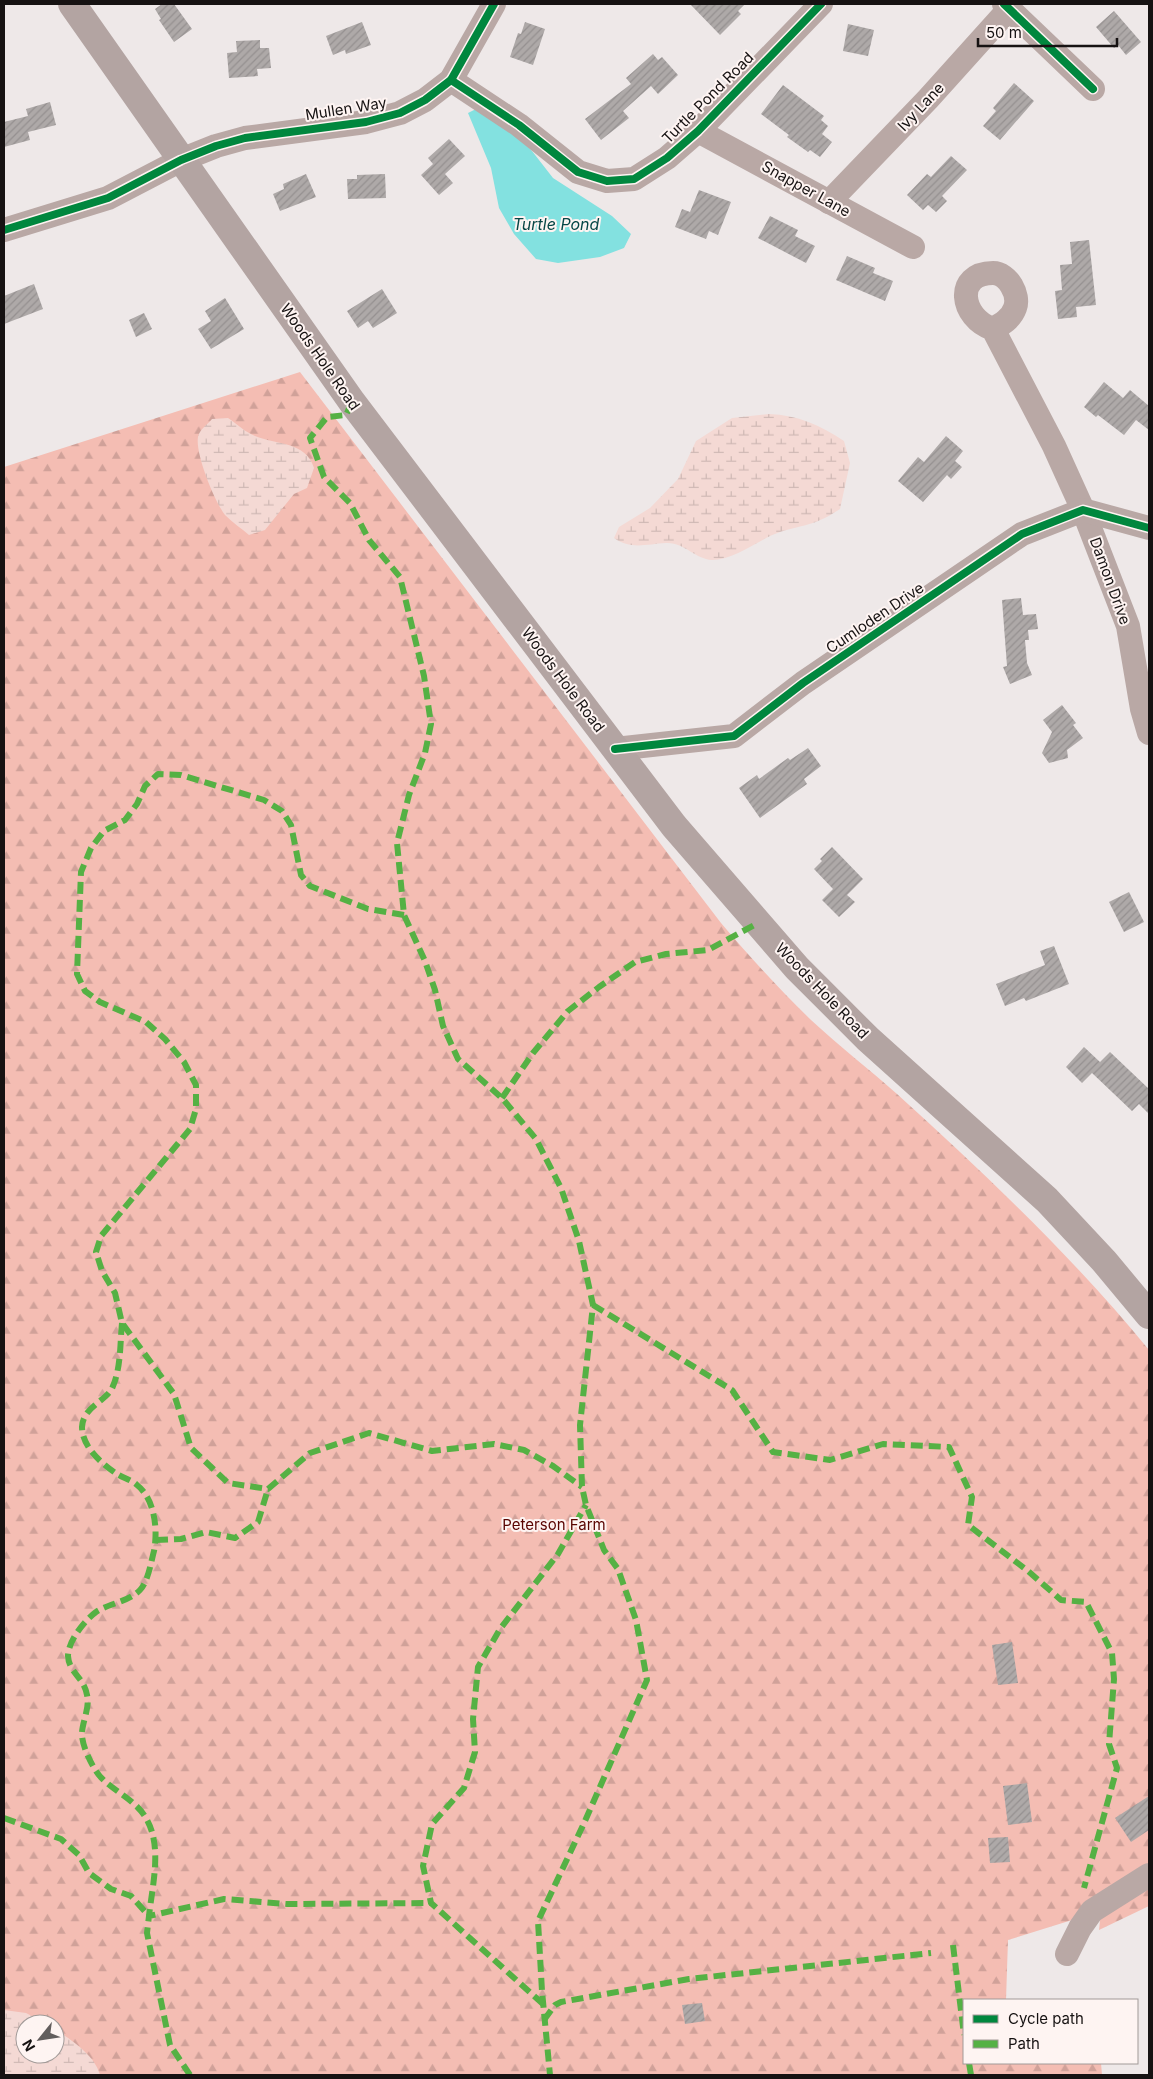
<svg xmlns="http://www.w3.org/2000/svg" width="1153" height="2079" font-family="Inter,sans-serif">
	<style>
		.forest { fill: url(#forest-firs); fill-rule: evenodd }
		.wetland { fill: url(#wetland-marsh) }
		.water { fill: #83e1e0 }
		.building { fill: url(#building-hatch) }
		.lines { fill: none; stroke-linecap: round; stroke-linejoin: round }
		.minor { stroke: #b9a8a5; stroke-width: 24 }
		.highway { stroke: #b3a4a2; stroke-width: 28 }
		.quiet { stroke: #55b144; stroke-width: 6; stroke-dasharray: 12 6; stroke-linecap: butt }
		.cycleway-casing { stroke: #fef4f2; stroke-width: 11 }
		.cycleway { stroke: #00873e; stroke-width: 8 }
		.labels { text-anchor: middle; stroke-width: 4; stroke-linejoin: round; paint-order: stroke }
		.street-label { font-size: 15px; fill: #161212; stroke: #fef4f2 }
		.park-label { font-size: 15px; fill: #5a0400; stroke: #fef4f2 }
		.water-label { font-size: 16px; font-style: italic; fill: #064646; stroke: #fef4f2 }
	</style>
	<defs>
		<pattern id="forest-firs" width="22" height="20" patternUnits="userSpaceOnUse" patternTransform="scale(1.25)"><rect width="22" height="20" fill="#f4bdb3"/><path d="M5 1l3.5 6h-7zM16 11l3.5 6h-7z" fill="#d0a199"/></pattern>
		<pattern id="wetland-marsh" width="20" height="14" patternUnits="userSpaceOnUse" patternTransform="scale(1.25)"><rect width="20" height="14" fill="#f4d9d4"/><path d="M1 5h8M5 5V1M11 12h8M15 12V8" fill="none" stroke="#d0b9b5"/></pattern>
		<pattern id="building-hatch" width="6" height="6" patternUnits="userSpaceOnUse" patternTransform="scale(1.25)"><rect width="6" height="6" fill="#aea9a8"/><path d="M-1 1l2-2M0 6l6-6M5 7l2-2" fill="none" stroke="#959090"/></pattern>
	</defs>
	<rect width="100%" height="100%" fill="#eee8e8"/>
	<!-- forest -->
	<path class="forest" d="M300,372L721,923C750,957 779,989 811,1020C839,1046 869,1069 897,1094C986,1175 1073,1257 1149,1350V1906L1099,1930L1101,1911L1008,1940L1006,2000H964V2063H1101L1102,2075H4V467ZM25,2024H55V2054H25Z"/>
	<!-- wetland -->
	<g class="wetland">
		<path d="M769,414C798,415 820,425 844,441L850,463L840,509C816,525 807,524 780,532C759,539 735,560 712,560C695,559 684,542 666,543C647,544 630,550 614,538L619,527L650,508L678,479L696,441L732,418Z"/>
		<path d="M228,418C237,424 245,432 255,436C276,445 306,441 314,468L307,488L294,494L265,530L249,535C242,529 232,522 225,515C215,502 195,454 198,437C199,430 208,424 212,419Z"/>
		<path d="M4,2010L26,2013L47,2024H25V2054H55V2029C71,2040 95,2055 100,2075H4Z"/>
	</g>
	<!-- water -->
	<path class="water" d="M476,109L498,115L532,151L553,178L612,216L631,234L624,248L600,257L558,263L536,259L514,234L499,208L491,168L468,113Z"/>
	<!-- building -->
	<g class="building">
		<path d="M162,4H174L192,29L174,42L159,20L161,19L155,9Z"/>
		<path d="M690,4H745L738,11L741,14L720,35Z"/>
		<path d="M1114,11L1141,42L1126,55L1118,45L1114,48L1096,27Z"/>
		<path d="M362,22L371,45L346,54L345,50L333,55L326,36Z"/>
		<path d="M525,22L545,29L533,65L510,57L518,33L521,34Z"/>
		<path d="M848,24L874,30L868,56L843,51Z"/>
		<path d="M260,40V48H269L271,68L257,69L258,76L229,78L227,53L237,52L236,41Z"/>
		<path d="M653,54L658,60L662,57L678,75L658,94L651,86L623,111L629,118L601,140L585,119L631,84L626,78Z"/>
		<path d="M1014,83L1034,101L1000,140L983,126L996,111L993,108Z"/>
		<path d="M783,85L824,116L821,120L828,126L822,134L832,142L820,157L810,150L808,152L787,137L789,135L761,114Z"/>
		<path d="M50,102L56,125L28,132L30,140L4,147V122L28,116L26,109Z"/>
		<path d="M449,139L465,156L445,174L453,183L439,195L421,175L433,164L428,158Z"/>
		<path d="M951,156L967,170L942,196L947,201L936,212L928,205L923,210L907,195L927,174L931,177Z"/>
		<path d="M306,174L316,197L280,211L273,194L284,189L283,184Z"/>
		<path d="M385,174L386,198L348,199L347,179H357V175Z"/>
		<path d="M699,190L731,202L718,235L709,231L706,239L675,227L682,209L690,212Z"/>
		<path d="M770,216L798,230L795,236L815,246L806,263L758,238Z"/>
		<path d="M1089,240L1096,305L1076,307L1077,317L1058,319L1055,291L1062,290L1060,265L1072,264L1070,242Z"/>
		<path d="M847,256L875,268L873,273L893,281L885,301L836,280Z"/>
		<path d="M34,284L43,309L4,324V296Z"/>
		<path d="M382,289L397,313L373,328L368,321L358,328L347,311Z"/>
		<path d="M225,298L244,329L211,349L198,329L211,321L205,311Z"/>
		<path d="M144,313L152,329L136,337L129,320Z"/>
		<path d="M1104,382L1123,398L1130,390L1149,406V430L1136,420L1124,435L1098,415L1096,417L1084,407Z"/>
		<path d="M946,436L963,451L955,461L962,467L951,479L947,475L923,502L898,481L918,457L924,462Z"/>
		<path d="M1021,598L1023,615L1036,614L1038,629L1028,630L1029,640H1025L1027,663L1032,675L1010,684L1003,667L1007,666L1002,600Z"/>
		<path d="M1062,705L1076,723L1073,725L1083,738L1067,750L1068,758L1049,763L1042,753L1052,732L1043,720Z"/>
		<path d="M808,748L821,766L804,779L807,784L760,818L739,788L757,775L759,779L788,758L790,760Z"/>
		<path d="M832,847L863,879L847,895L855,902L839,917L822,900L833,889L814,869L822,861L820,859Z"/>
		<path d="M1129,892L1144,922L1124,932L1109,902Z"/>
		<path d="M1054,946L1069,984L1026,1001L1024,998L1005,1006L996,984L1045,965L1040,951Z"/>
		<path d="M1084,1047L1100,1062L1110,1052L1149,1089V1114L1139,1104L1132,1111L1092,1073L1082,1083L1066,1067Z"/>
		<path d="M1012,1642L1018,1683L998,1685L992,1645Z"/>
		<path d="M1027,1783L1032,1822L1008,1825L1003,1786Z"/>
		<path d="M1149,1796V1830L1131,1842L1115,1818Z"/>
		<path d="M1008,1837L1010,1862L990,1863L988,1838Z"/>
		<path d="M702,2003L705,2021L685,2024L682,2005Z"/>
	</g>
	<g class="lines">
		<!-- minor -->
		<g class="minor">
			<path d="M1004,4L1093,89"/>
			<path d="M451,80L519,125L578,172L607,181L634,179L667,158L698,131L821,4"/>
			<path d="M698,131L913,247"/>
			<path d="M829,202L928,99L1009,9"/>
			<path d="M4,230L108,198L181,160L216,146L245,138L366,122L400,113L425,100L451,80L494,4"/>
			<path d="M993,329C1002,324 1011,319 1015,308C1020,295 1008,273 993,273C954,273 960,318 993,329L1054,446L1083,510L1128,626L1142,709L1149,733"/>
			<path d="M615,749L734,736L803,683L1022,534L1083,510L1149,528"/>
			<path d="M1067,1954L1080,1928L1092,1911L1149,1875"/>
		</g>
		<!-- highway -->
		<path class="highway" d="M72,4L352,402L674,826L797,968L868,1039L1047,1200L1104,1261L1149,1315"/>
		<!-- quiet -->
		<g class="quiet">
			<path d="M352,402L346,415L327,417L310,438L324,477L350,503L369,540L400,577L424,676L431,724L425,753L409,795L397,843L404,915L425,961L435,990L443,1026L458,1059L502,1098L536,1139L561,1188L579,1241L593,1305L580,1425L582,1487L586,1505L604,1550L618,1569L636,1620L647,1680L585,1821L538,1921L542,1991L550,2075"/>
			<path d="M404,915L368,909L310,886L301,875L291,825L282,811L264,800L181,775L158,774L145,786L137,804L125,820L104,831L91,848L81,872L77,974L85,991L100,1002L146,1022L165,1039L184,1062L196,1085V1109L190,1129L101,1236L96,1252L102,1271L115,1293L122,1323L174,1394L191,1448L228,1483L268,1489L310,1453L369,1433L432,1451L494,1444L524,1450L553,1466L582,1487"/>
			<path d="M502,1098L533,1053L568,1011L599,987L635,962L666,954L708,950L758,923"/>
			<path d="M593,1305L732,1390L773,1452L830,1460L883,1444L949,1447L972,1497L968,1525L1028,1571L1061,1600L1086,1602L1112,1653L1114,1679L1109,1744L1117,1768L1084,1888"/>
			<path d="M122,1323C120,1344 121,1367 113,1386C108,1401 83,1406 82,1427C82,1447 102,1464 117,1474C123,1478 132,1480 137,1485C155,1499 158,1530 154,1551C151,1562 148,1582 140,1590C128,1602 110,1603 96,1612C85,1620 68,1641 68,1656C69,1673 84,1677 87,1695C90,1707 83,1720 82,1732C81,1743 90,1762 96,1771C104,1784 122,1793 133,1803C167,1831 153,1879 149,1916"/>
			<path d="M156,1540L181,1539L206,1532L235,1538L258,1522L268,1489"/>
			<path d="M4,1818L61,1839L79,1855L89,1873L111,1889L131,1896L149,1916"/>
			<path d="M953,1945L964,2035"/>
			<path d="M543,2004L431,1903L423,1866L432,1824L464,1788L475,1752L473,1719L478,1667L500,1629L558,1554L586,1505"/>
			<path d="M544,2020L555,2005L561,2002L689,1979L931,1953"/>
			<path d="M969,2063L971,2075"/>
			<path d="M190,2075L170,2045L147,1933L149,1916L224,1899L287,1904L431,1903"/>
		</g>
		<!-- cycleway casing -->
		<g class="cycleway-casing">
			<g id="cycleway">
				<path d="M1004,4L1093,89"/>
				<path d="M451,80L519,125L578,172L607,181L634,179L667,158L698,131L821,4"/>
				<path d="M4,230L108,198L181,160L216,146L245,138L366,122L400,113L425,100L451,80L494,4"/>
				<path d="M615,749L734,736L803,683L1022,534L1083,510L1149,528"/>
			</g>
		</g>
		<!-- cycleway -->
		<use href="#cycleway" class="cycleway"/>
	</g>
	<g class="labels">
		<!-- street labels -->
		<g class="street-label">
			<text transform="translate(708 98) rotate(-45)" y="5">Turtle Pond Road</text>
			<text transform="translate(921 107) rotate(-47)" y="5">Ivy Lane</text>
			<text transform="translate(346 109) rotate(-9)" y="5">Mullen Way</text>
			<text transform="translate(806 189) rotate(29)" y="5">Snapper Lane</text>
			<text transform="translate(320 357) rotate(55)" y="5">Woods Hole Road</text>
			<text transform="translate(1110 581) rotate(70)" y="5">Damon Drive</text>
			<text transform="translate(875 618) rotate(-34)" y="5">Cumloden Drive</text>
			<text transform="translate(563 680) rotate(53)" y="5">Woods Hole Road</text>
			<text transform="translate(822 991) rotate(46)" y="5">Woods Hole Road</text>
		</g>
		<!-- park labels -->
		<g class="park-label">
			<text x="554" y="1530">Peterson Farm</text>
		</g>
		<!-- water labels -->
		<g class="water-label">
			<text x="556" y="230">Turtle Pond</text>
		</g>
	</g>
	<!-- border -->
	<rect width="1153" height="2079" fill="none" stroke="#161212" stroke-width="10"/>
	<!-- legend -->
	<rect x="963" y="1999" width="175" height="65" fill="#fef4f2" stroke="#a19a98"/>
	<rect x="973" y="2015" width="25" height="8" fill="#00873e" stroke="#a19a98"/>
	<text x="1008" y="2024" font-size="15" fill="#161212">Cycle path</text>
	<rect x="973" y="2040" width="25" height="8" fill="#55b144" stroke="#a19a98"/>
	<text x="1008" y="2049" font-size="15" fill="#161212">Path</text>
	<!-- north arrow -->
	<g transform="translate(40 2039) rotate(240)"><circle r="24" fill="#fef4f2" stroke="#a19a98"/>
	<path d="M0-4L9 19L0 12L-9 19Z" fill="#625d5d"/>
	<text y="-8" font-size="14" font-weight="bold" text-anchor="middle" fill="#161212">N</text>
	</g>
	<!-- scale -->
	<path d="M978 38v8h139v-8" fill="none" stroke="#161212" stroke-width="2.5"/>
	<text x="986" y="38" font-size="15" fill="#161212" stroke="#fef4f2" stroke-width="4" paint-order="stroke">50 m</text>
</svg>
